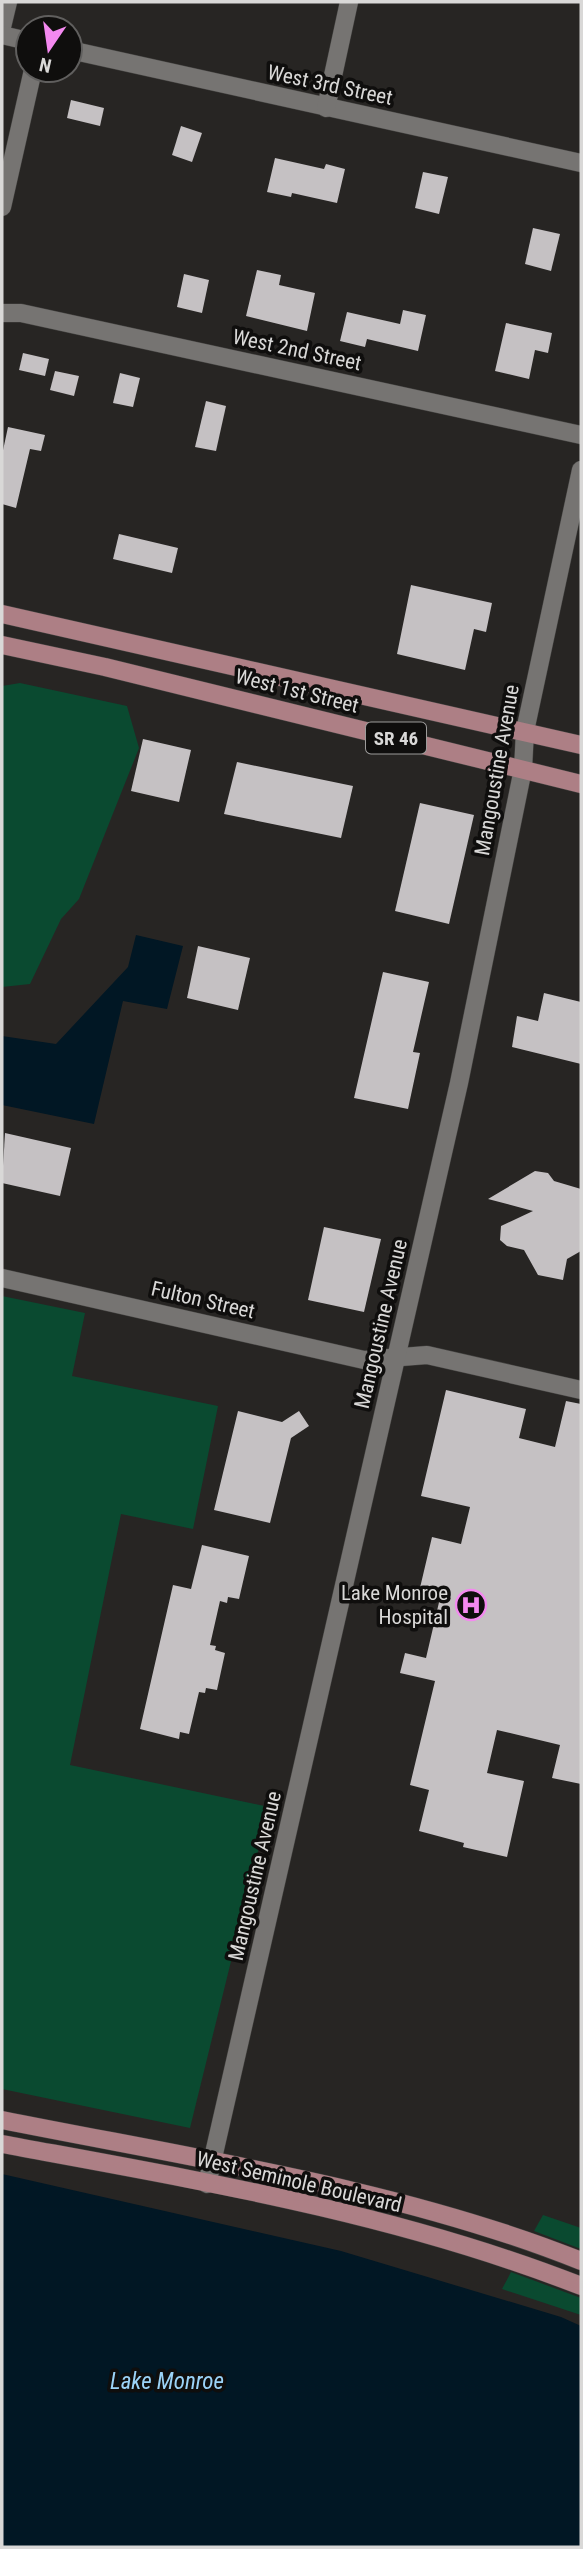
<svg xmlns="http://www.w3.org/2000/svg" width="583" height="2549" font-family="'Roboto Condensed',sans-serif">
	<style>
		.green { fill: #0a4a30 }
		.water { fill: #011724 }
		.building { fill: #c5c1c3 }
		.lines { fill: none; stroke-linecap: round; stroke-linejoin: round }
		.minor-casing { stroke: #444341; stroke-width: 19 }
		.tertiary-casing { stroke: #444341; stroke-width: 19 }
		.primary-casing { stroke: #444341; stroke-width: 19 }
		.minor { stroke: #767472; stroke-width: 18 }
		.tertiary { stroke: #767472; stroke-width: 18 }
		.primary { stroke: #ad7f85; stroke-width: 18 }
		.labels { text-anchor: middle; stroke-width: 7; stroke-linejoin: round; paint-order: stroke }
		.shield { fill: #0f0e0d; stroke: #9c9b9a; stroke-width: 2 }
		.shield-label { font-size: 19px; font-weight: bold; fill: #d9d8d7 }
		.street-label { font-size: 21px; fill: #d9d8d7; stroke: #0f0e0d }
		.poi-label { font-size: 21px; fill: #d9d8d7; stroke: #0f0e0d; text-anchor: end }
		.water-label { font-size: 23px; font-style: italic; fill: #9bd3f7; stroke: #0f0e0d }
	</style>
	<rect width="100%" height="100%" fill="#272523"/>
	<!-- green -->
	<g class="green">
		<path d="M20,683L127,706L139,748L79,899L61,919L30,984L2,987V686Z"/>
		<path d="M2,1296L85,1313L72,1376L218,1406L193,1529L121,1514L70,1765L269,1807L190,2128L2,2089Z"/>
		<path d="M543,2215L581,2228V2249L534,2231Z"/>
		<path d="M511,2272L581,2298V2315L502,2289Z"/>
	</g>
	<!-- water -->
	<g class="water">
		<path d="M136,935L183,946L167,1009L123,1001L94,1124L2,1105V1036L56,1044L128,967Z"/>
		<path d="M2,2174L341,2251L561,2317L581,2326V2547H2Z"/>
	</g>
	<!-- building -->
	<g class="building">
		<path d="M71,100L104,108L100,126L67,118Z"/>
		<path d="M181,126L202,133L192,162L172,155Z"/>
		<path d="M275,158L324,169L326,164L345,169L337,203L292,193L291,197L267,192Z"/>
		<path d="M423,172L448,177L439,214L415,208Z"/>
		<path d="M533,228L560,234L551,271L525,264Z"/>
		<path d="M257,270L281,275L279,285L315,293L307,331L246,316Z"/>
		<path d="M184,274L209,280L202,313L177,307Z"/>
		<path d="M403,310L426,315L418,351L367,339L365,347L340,341L347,312L400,324Z"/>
		<path d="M506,323L552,333L548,353L535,350L529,379L495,371Z"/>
		<path d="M23,353L49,359L45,376L19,370Z"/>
		<path d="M55,371L79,376L74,396L50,390Z"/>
		<path d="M120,373L140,378L133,407L113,403Z"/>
		<path d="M206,401L226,406L216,451L195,447Z"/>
		<path d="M8,427L45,435L41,451L30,449L16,508L2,504V455Z"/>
		<path d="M119,534L178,548L172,573L113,559Z"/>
		<path d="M411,585L492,603L486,632L474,629L465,670L397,654Z"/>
		<path d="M143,739L191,750L179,802L131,791Z"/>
		<path d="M237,762L353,786L341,838L224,814Z"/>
		<path d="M420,803L474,815L449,924L395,911Z"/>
		<path d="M198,946L250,958L238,1010L187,998Z"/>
		<path d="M383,972L429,982L413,1052L420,1053L408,1109L354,1098Z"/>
		<path d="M544,993L581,1002V1064L512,1047L517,1016L538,1021Z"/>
		<path d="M5,1133L71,1148L60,1196L2,1183Z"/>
		<path d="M535,1171L548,1173L554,1181L581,1189V1251L567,1259L563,1280L538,1275L524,1250L507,1246L500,1240L501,1226L533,1211L488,1199Z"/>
		<path d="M324,1227L381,1239L364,1312L308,1300Z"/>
		<path d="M446,1390L526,1409L519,1438L555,1447L566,1401L581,1404V1784L552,1778L560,1745L497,1730L487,1773L524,1781L507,1857L463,1847L464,1843L419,1831L429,1790L410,1785L435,1681L400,1673L405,1653L426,1658L440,1598L419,1592L432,1537L461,1544L470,1507L421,1496Z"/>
		<path d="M238,1411L282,1422L299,1411L309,1426L291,1438L270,1523L214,1510Z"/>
		<path d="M202,1545L249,1556L239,1599L228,1597L227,1603L220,1601L210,1645L216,1646L215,1650L225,1653L217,1690L206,1688L205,1693L199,1692L189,1734L180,1732L179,1739L140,1729L173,1585L191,1589Z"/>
	</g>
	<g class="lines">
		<!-- minor casing -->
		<g class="minor-casing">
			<g id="minor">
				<path d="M2,27L8,2"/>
				<path d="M2,35L28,41"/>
				<path d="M70,50L581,163"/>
				<path d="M326,108L349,2"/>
				<path d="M2,207L33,70"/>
				<path d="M2,313H21L581,435"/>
				<path d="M525,731L581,470"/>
				<path d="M2,1278L364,1360L427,1355L581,1390"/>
			</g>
		</g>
		<!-- tertiary casing -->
		<g class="tertiary-casing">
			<path id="tertiary" d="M207,2184L459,1083L523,769L525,731"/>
		</g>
		<!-- primary casing -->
		<g class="primary-casing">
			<g id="primary">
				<path d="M2,614L581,745"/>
				<path d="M2,645L105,667L581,784"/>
				<path d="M2,2120C191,2158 402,2189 581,2261"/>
				<path d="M2,2144C196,2180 396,2213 581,2286"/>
			</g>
		</g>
		<!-- minor -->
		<use href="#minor" class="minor"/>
		<!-- tertiary -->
		<use href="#tertiary" class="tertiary"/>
		<!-- primary -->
		<use href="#primary" class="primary"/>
	</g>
	<!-- icons -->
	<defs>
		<g id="hospital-ring" transform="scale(1.575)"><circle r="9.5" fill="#0f0e0d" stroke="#f489f0" stroke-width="1.5"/><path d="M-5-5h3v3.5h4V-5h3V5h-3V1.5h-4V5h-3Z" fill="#f489f0"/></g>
	</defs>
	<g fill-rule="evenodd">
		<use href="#hospital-ring" x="471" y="1605"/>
	</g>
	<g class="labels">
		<!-- shield labels -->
		<rect class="shield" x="366" y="722.5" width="60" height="31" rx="5"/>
		<g class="shield-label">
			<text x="396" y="745">SR 46</text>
		</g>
		<!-- street labels -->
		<g class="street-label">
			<text transform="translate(330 85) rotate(12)" y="7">West 3rd Street</text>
			<text transform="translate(297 350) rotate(12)" y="7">West 2nd Street</text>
			<text transform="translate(297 691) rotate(14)" y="7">West 1st Street</text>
			<text transform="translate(497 770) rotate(-80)" y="7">Mangoustine Avenue</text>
			<text transform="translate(203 1300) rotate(13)" y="7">Fulton Street</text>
			<text transform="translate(381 1324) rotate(-77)" y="7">Mangoustine Avenue</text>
			<text transform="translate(255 1876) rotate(-77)" y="7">Mangoustine Avenue</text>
			<text transform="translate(299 2182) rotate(13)" y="7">West Seminole Boulevard</text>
		</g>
		<!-- poi labels -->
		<g class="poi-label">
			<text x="448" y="1600">Lake Monroe<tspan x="448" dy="24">Hospital</tspan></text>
		</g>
		<!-- water labels -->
		<g class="water-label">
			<text x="167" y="2389">Lake Monroe</text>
		</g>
	</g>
	<!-- border -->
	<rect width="583" height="2549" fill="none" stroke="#d9d8d7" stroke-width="7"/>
	<!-- north arrow -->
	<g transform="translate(49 49) rotate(193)"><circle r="33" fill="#0f0e0d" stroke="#605f5e" stroke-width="2"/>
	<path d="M0-5L12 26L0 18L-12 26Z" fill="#f489f0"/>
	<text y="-10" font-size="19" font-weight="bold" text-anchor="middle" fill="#d9d8d7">N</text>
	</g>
</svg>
